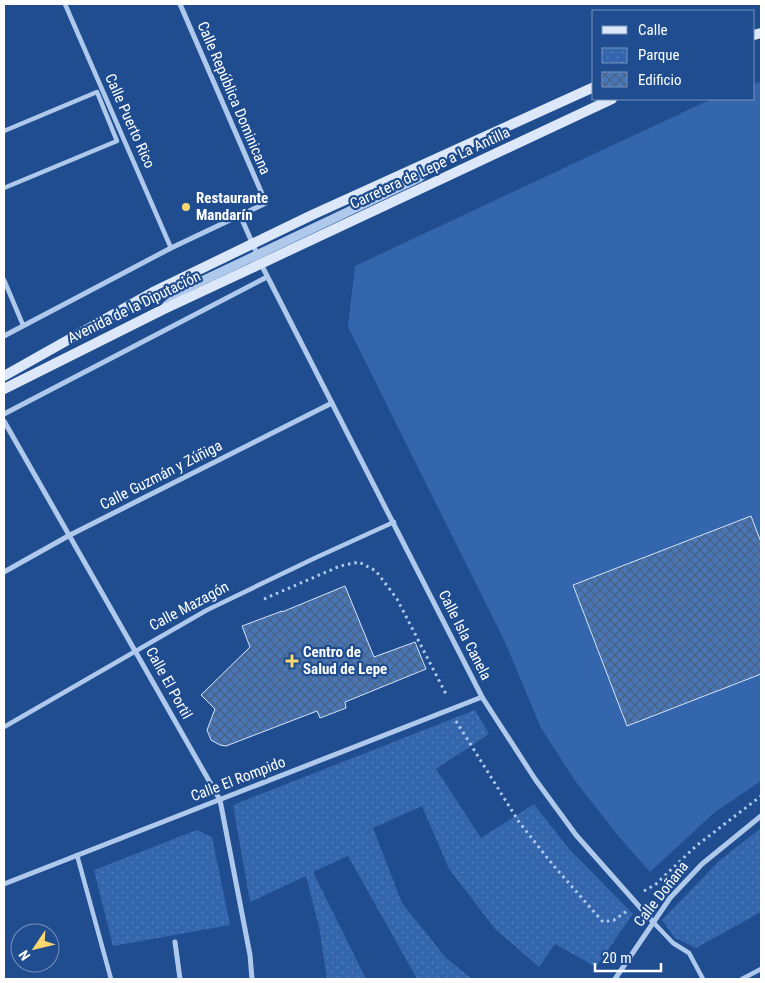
<svg xmlns="http://www.w3.org/2000/svg" width="765" height="983" font-family="'Roboto Condensed',sans-serif">
	<style>
		.grass { fill: #3366ad }
		.park { fill: url(#park-dots) }
		.building { fill: url(#building-cross-hatch); stroke: #d5e4f9 }
		.lines { fill: none; stroke-linecap: round; stroke-linejoin: round }
		.path { stroke: #afc9ed; stroke-width: 3; stroke-dasharray: 2.5 4; stroke-linecap: butt }
		.pedestrian { stroke: #afc9ed; stroke-width: 4.5 }
		.minor { stroke: #afc9ed; stroke-width: 5 }
		.tertiary { stroke: #afc9ed; stroke-width: 9 }
		.secondary { stroke: #dce8fa; stroke-width: 10 }
		.poi-dot { fill: #fbd76f; stroke: #1f4d90; stroke-width: 2 }
		.labels { text-anchor: middle; stroke-width: 4.5; stroke-linejoin: round; paint-order: stroke }
		.street-label { font-size: 15px; fill: #fff; stroke: #1f4d90 }
		.poi-label { font-size: 15px; font-weight: bold; fill: #fff; stroke: #1f4d90; text-anchor: start }
	</style>
	<defs>
		<pattern id="park-dots" width="8" height="8" patternUnits="userSpaceOnUse" patternTransform="scale(1.25)"><rect width="8" height="8" fill="#3366ad"/><path d="M2 2h.1M6 6h.1" fill="none" stroke="#527db9" stroke-width="1.8" stroke-linecap="round"/></pattern>
		<pattern id="building-cross-hatch" width="8" height="8" patternUnits="userSpaceOnUse" patternTransform="scale(1.25)"><rect width="8" height="8" fill="#4876b7"/><path d="M0 0l8 8M0 8l8-8" fill="none" stroke="#4a6182"/></pattern>
	</defs>
	<rect width="100%" height="100%" fill="#1f4d90"/>
	<!-- grass -->
	<path class="grass" d="M761,82V781L715,812L650,872L619,837L576,782L541,728L505,642L348,327L355,266L705,102L713,99H754V84Z"/>
	<!-- park -->
	<g class="park">
		<path d="M475,710L489,734L436,769L481,838L534,804L569,849L633,914L596,967L555,944L539,967L495,929L449,869L422,806L373,828L402,903L446,958L472,979H417L348,856L313,872L366,979H327L319,927L306,876L250,902L233,805Z"/>
		<path d="M761,828V912L696,948L675,938L662,920L719,861Z"/>
		<path d="M197,830L212,837L230,925L113,946L94,870Z"/>
	</g>
	<!-- building -->
	<g class="building">
		<path d="M751,516L761,542V674L627,726L573,585Z"/>
		<path d="M345,586L374,657L415,642L426,669L345,702L346,708L320,718L317,711L226,746L220,745L211,740L207,730L215,709L201,695L250,647L242,626L282,611V612Z"/>
	</g>
	<g class="lines">
		<!-- path -->
		<g class="path">
			<path d="M264,599L340,566L359,562L376,571L397,599L447,696"/>
			<path d="M456,721L519,822L553,865L603,922L614,920L627,911"/>
			<path d="M644,891L656,884L696,846L761,796"/>
		</g>
		<!-- pedestrian -->
		<g class="pedestrian">
			<path d="M65,4L171,248"/>
			<path d="M4,131L97,92L117,141L4,188"/>
			<path d="M4,280L23,325"/>
			<path d="M4,727L207,610L315,558L394,522"/>
			<path d="M77,855L111,979"/>
			<path d="M653,922L673,943L689,953L703,979"/>
			<path d="M742,979L761,969"/>
		</g>
		<!-- minor -->
		<g class="minor">
			<path d="M240,215L258,256"/>
			<path d="M261,264L482,697L535,779L576,835L653,922"/>
			<path d="M4,336L171,248L266,203L180,4"/>
			<path d="M4,414L267,277"/>
			<path d="M4,421L220,800L250,955L252,979"/>
			<path d="M4,572L70,535L332,403"/>
			<path d="M4,884L482,697"/>
			<path d="M175,942L180,979"/>
			<path d="M615,979L670,898L702,864L761,816"/>
		</g>
		<!-- tertiary -->
		<path class="tertiary" d="M166,306L185,289L419,178L439,159"/>
		<!-- secondary -->
		<g class="secondary">
			<path d="M754,35L761,33"/>
			<path d="M4,376L153,292L312,215L594,87"/>
			<path d="M4,389L162,310L612,99"/>
		</g>
	</g>
	<!-- markers -->
	<g class="poi-dot">
		<circle cx="186" cy="207" r="5"/>
		<path d="M289.5 653.5h5v5h5v5h-5v5h-5v-5h-5v-5h5z"/>
	</g>
	<g class="labels">
		<!-- street labels -->
		<g class="street-label">
			<text transform="translate(234 98) rotate(67)" y="5">Calle República Dominicana</text>
			<text transform="translate(130 121) rotate(66)" y="5">Calle Puerto Rico</text>
			<text transform="translate(430 168) rotate(-25)" y="5">Carretera de Lepe a La Antilla</text>
			<text transform="translate(134 307) rotate(-26)" y="5">Avenida de la Diputación</text>
			<text transform="translate(161 475) rotate(-27)" y="5">Calle Guzmán y Zúñiga</text>
			<text transform="translate(189 606) rotate(-28)" y="5">Calle Mazagón</text>
			<text transform="translate(465 635) rotate(63)" y="5">Calle Isla Canela</text>
			<text transform="translate(169 683) rotate(61)" y="5">Calle El Portil</text>
			<text transform="translate(238 779) rotate(-21)" y="5">Calle El Rompido</text>
			<text transform="translate(661 894) rotate(-52)" y="5">Calle Doñana</text>
		</g>
		<!-- poi labels -->
		<g class="poi-label">
			<text x="196" y="203">Restaurante<tspan x="196" dy="17">Mandarín</tspan></text>
			<text x="303" y="657">Centro de<tspan x="303" dy="17">Salud de Lepe</tspan></text>
		</g>
	</g>
	<!-- border -->
	<rect width="765" height="983" fill="none" stroke="#ffffff" stroke-width="10"/>
	<!-- legend -->
	<rect x="592" y="10" width="162" height="90" fill="#1f4d90" stroke="#7994bc"/>
	<rect x="602" y="26" width="25" height="8" fill="#dce8fa" stroke="#7994bc"/>
	<text x="638" y="35" font-size="15" fill="#ffffff">Calle</text>
	<rect x="602" y="48" width="25" height="15" fill="url(#park-dots)" stroke="#7994bc"/>
	<text x="638" y="60" font-size="15" fill="#ffffff">Parque</text>
	<rect x="602" y="72" width="25" height="15" fill="url(#building-cross-hatch)" stroke="#7994bc"/>
	<text x="638" y="85" font-size="15" fill="#ffffff">Edificio</text>
	<!-- north arrow -->
	<g transform="translate(35 948) rotate(235)"><circle r="24" fill="#1f4d90" stroke="#7994bc"/>
	<path d="M0-4L9 19L0 12L-9 19Z" fill="#fbd76f"/>
	<text y="-8" font-size="14" font-weight="bold" text-anchor="middle" fill="#ffffff">N</text>
	</g>
	<!-- scale -->
	<path d="M595 963v8h66v-8" fill="none" stroke="#ffffff" stroke-width="2.5"/>
	<text x="602" y="963" font-size="15" fill="#ffffff" stroke="#1f4d90" stroke-width="4" paint-order="stroke">20 m</text>
</svg>
